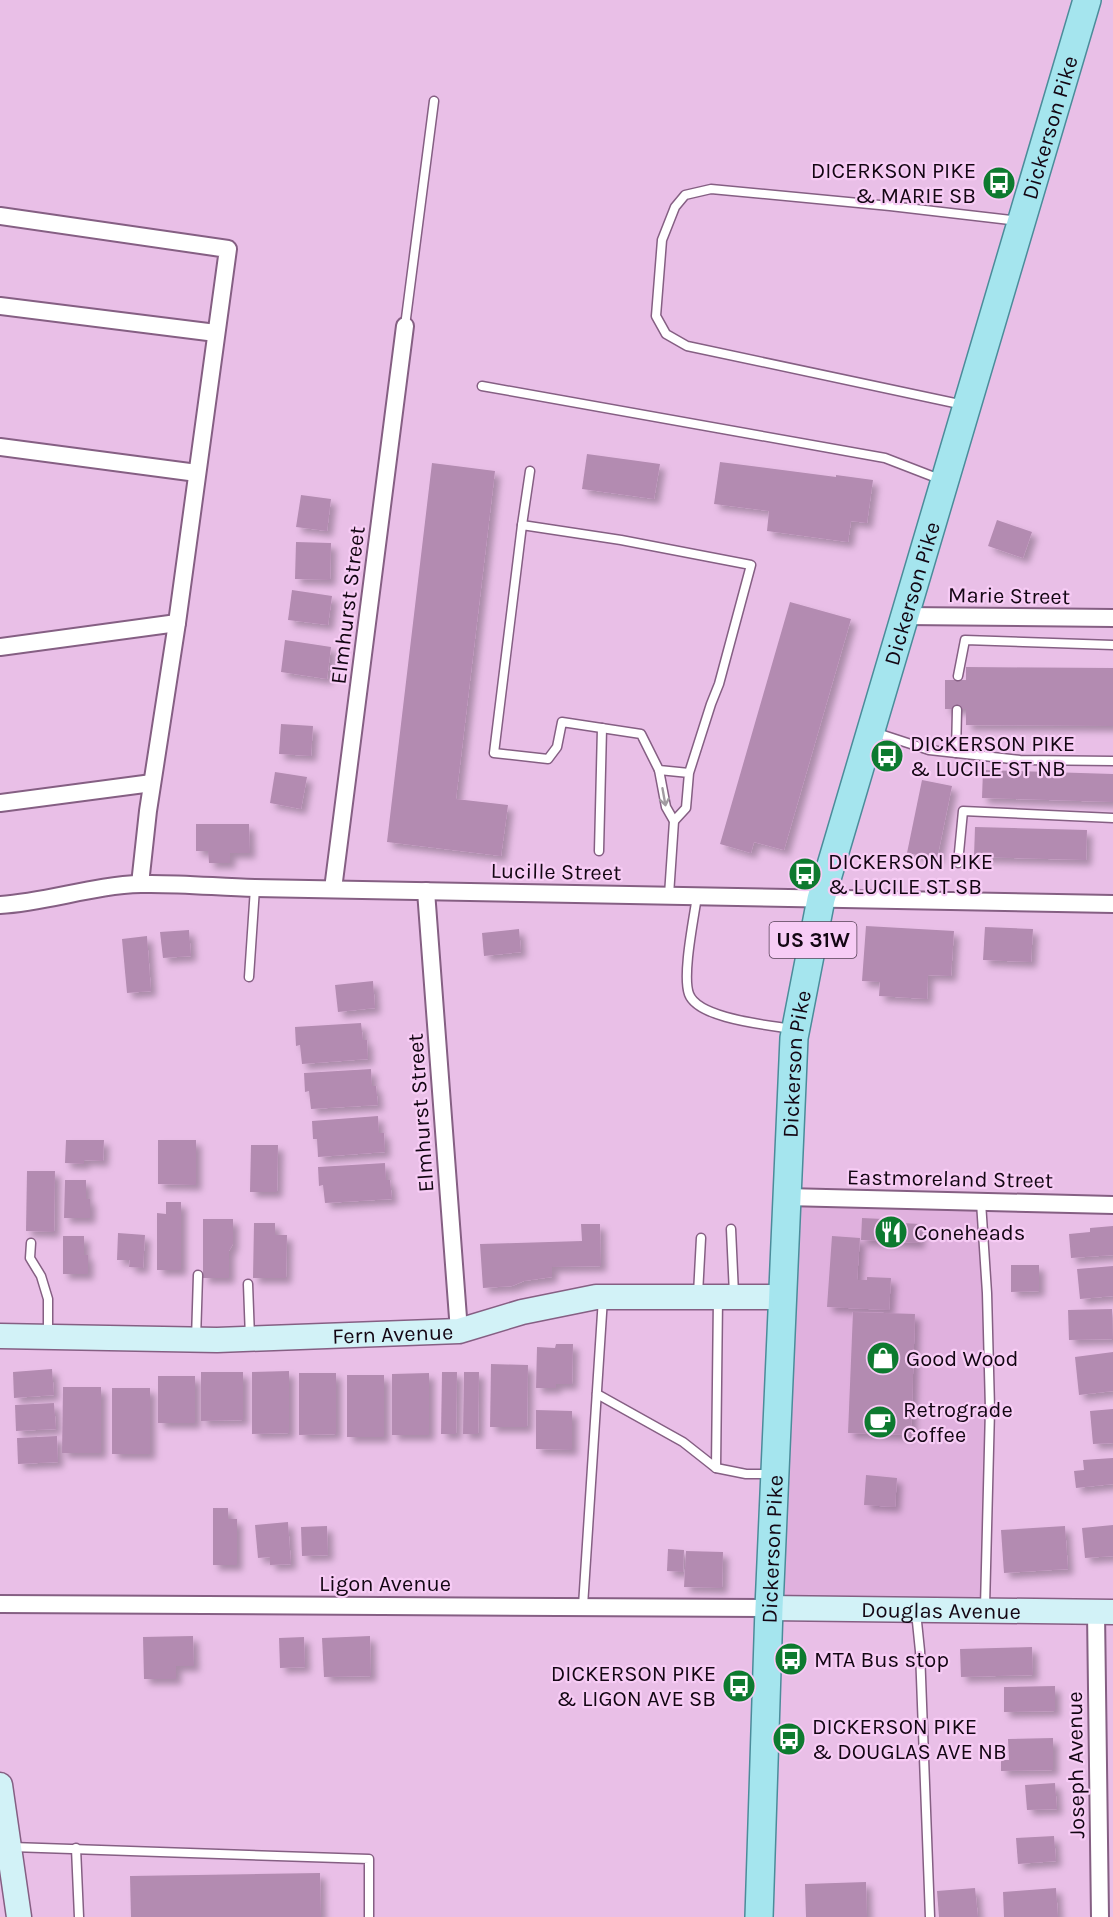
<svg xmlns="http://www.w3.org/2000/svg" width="1113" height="1917" font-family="Karla,sans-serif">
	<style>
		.built { fill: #e0b1de }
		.building { fill: #b38bb1; filter: url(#shadow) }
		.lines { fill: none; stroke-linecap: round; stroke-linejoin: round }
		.lane-casing { stroke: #855f83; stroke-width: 11 }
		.street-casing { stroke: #855f83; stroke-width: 20 }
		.secondary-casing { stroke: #855f83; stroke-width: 27 }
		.primary-casing { stroke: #4b8c9a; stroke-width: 30 }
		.lane { stroke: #fff; stroke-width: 8 }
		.street { stroke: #fff; stroke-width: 16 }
		.secondary { stroke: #d2f2f7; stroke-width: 24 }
		.primary { stroke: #a5e5ee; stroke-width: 27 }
		.oneway { stroke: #a19ba1 }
		.labels { text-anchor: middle; stroke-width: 4.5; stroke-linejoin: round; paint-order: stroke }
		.shield { fill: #f7ccf5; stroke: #574157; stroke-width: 1.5 }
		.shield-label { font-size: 21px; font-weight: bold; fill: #130613 }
		.street-label { font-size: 22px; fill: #130613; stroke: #f7ccf5 }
		.poi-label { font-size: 22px; fill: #130613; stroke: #f7ccf5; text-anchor: start }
	</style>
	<defs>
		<filter id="shadow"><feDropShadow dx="5.5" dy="5.5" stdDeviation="3" flood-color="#0004"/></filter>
	</defs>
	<rect width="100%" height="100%" fill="#e9bfe7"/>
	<!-- built -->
	<path class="built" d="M786,1197L981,1202L987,1293L985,1611L769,1608Z"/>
	<!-- building -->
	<g class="building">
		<path d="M587,454L660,464L654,499L582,489Z"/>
		<path d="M720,462L836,477V475L873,480L867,523L851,521L848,542L767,531L769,511L714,504Z"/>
		<path d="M432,463L495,471L456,799L508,805L501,856L387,842Z"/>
		<path d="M301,495L331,499L327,531L296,527Z"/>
		<path d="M997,520L1032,532L1023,558L988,546Z"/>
		<path d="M296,542L331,543L330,580L295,579Z"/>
		<path d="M292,590L332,596L328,625L288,620Z"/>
		<path d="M790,602L851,619L784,850L754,842L751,853L720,844Z"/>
		<path d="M285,640L331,647L327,679L281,672Z"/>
		<path d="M966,667L1113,668V726L966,725V709H945V680H966Z"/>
		<path d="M281,724L313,726L311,756L279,754Z"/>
		<path d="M983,770L1113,774V802L982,798Z"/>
		<path d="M275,772L307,777L301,809L270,803Z"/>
		<path d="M922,780L952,786L937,859L907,853Z"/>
		<path d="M196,824H249L250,853H230V863H209L208,851H196Z"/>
		<path d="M975,827L1087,830L1086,860L974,857Z"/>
		<path d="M866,926L954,931L951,976L928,975L927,999L879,996L880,982L862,981Z"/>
		<path d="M985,927L1033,929L1031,962L983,960Z"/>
		<path d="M519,929L521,952L484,956L482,933Z"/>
		<path d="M189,930L191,956L163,958L160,932Z"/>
		<path d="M147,936L151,991L127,993L122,939Z"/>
		<path d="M373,981L375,1008L338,1012L335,985Z"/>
		<path d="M361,1023L363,1040H367L368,1059L302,1064L300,1045L296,1046L295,1027Z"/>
		<path d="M371,1069L372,1086H376L378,1105L311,1109L309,1091L305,1092L304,1073Z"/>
		<path d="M378,1116L379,1133H384L385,1152L318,1157L317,1139H313L312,1121Z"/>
		<path d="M66,1140H104L103,1161L84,1160V1164L65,1163Z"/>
		<path d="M158,1140H196V1185L158,1184Z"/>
		<path d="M251,1145H278L277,1192H250Z"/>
		<path d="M385,1163L386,1180H390L392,1199L325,1203L323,1185L319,1186L318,1167Z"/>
		<path d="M27,1171H55L54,1232L26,1231Z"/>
		<path d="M65,1180H86V1199H90V1218H64Z"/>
		<path d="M166,1202H181V1270H157V1213L166,1214Z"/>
		<path d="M862,1218L883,1219V1222L920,1224L919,1243L861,1240Z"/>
		<path d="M203,1219H233V1244L229,1251V1278H203Z"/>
		<path d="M254,1223H275V1235H287L286,1278H253Z"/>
		<path d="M581,1224H600L601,1266L552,1267V1277L524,1281L512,1286L483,1288L480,1244L582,1241Z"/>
		<path d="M1113,1226V1255L1071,1258L1069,1234L1090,1232V1228Z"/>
		<path d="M118,1233L145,1235L143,1268L129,1267L130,1260H117Z"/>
		<path d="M63,1236H84V1255H88V1274H63Z"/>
		<path d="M832,1236L860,1238L857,1280H867V1277L891,1278L889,1310L827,1307Z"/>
		<path d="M1011,1265H1039V1291L1011,1292Z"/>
		<path d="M1113,1266V1296L1080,1299L1077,1269Z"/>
		<path d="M1112,1309L1113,1339L1069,1340L1068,1310Z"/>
		<path d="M853,1312L915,1314L911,1435L848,1433Z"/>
		<path d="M556,1344H573L572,1384H556V1388H536L537,1347L555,1348Z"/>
		<path d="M1113,1352V1391L1079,1395L1075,1357Z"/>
		<path d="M491,1364L528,1365L527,1427H490Z"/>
		<path d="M52,1369L54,1395L14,1398L13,1372Z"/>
		<path d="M289,1371V1433L252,1434V1372Z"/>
		<path d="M201,1372H243V1420L201,1421Z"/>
		<path d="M442,1372H457L456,1434H441Z"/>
		<path d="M464,1372H479L478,1434H463Z"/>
		<path d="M299,1373H336V1434L299,1435Z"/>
		<path d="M429,1373V1435H392V1374Z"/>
		<rect x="347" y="1375" width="37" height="62"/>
		<rect x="158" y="1376" width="37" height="47"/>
		<path d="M63,1387H101V1453H62Z"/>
		<rect x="112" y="1388" width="38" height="66"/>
		<path d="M54,1403L56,1429L16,1431L15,1405Z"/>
		<path d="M1113,1409V1443L1093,1444L1090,1411Z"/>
		<path d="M536,1410L572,1411V1450L536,1449Z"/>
		<path d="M57,1436L58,1462L18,1464L17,1438Z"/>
		<path d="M1113,1458V1484L1076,1488L1074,1471L1084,1470L1083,1460Z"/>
		<path d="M866,1475L897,1478L895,1507L864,1505Z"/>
		<path d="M213,1508H228V1519H237V1565H213Z"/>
		<path d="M288,1522L291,1564L270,1565V1557L258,1558L255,1525Z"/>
		<path d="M1113,1525V1556L1085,1558L1082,1528Z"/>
		<path d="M327,1526L328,1555L302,1556L301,1527Z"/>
		<path d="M1065,1526L1068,1569L1004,1573L1001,1530Z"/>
		<path d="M668,1549L684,1550L683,1572L667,1571Z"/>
		<path d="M686,1551L723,1552L722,1588L684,1587Z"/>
		<path d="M193,1636L194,1666H176V1679H144L143,1637Z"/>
		<path d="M370,1636L371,1676L324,1677L322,1638Z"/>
		<path d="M304,1637L305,1667L280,1668L279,1638Z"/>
		<path d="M1032,1647L1033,1675L961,1677L960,1649Z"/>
		<path d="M1055,1686V1711L1004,1712V1687Z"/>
		<path d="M1053,1738V1770L1001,1771V1760H1009L1008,1739Z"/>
		<path d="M1055,1783L1057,1809L1027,1810L1025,1785Z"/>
		<path d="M1054,1836L1056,1861L1018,1864L1016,1838Z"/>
		<path d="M320,1873L321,1917H131L130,1876Z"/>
		<path d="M866,1882L867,1917H806L805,1884Z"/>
		<path d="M975,1888L978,1917H939L937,1891Z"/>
		<path d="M1056,1888L1058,1917H1004L1003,1892Z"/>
	</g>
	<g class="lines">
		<!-- lane casing -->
		<g class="lane-casing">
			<g id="lane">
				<path d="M405,326L434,101"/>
				<path d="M482,386L885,458L942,480"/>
				<path d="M964,405L687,346L666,334L656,316L662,240L675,207L685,195L711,189L890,206L1019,221"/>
				<path d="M522,525L530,471"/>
				<path d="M958,676L965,640L1113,645"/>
				<path d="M874,732L929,750L1020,760L1113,761"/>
				<path d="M956,753L957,710"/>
				<path d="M659,770L666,807L674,821L669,895"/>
				<path d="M674,821L686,808L689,773L711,704L719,684L751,565L621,540L522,525L494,753L548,759L557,747L562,722L641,734L659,770L689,773"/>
				<path d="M599,851L602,728"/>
				<path d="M958,863L963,811L1113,818"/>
				<path d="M697,896C694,918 682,975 689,994C698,1019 769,1025 792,1029"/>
				<path d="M249,977L255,888"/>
				<path d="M981,1202L987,1293L990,1409L985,1607"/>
				<path d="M731,1229L734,1294"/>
				<path d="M31,1243L30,1258L41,1276L48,1299V1336"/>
				<path d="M248,1284L250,1338"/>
				<path d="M698,1294L701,1238"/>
				<path d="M196,1339L198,1275"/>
				<path d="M597,1394L683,1442L716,1468L746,1474H772"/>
				<path d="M716,1468L718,1298"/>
				<path d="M583,1606L603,1298"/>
				<path d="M916,1612L920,1651L930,1917"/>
				<path d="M12,1847L369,1859V1917"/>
				<path d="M76,1848L79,1917"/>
			</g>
		</g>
		<!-- street casing -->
		<g class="street-casing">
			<g id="street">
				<path d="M0,216L228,249L177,623L148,811L140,884"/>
				<path d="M0,306L216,333"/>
				<path d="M0,447L197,473"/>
				<path d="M904,616L1113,618"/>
				<path d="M0,647L177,623"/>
				<path d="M0,803L152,783"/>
				<path d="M333,889L405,326"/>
				<path d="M426,891L459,1331"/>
				<path d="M0,905C48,902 94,885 141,884C179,883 217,887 255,888L1113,904"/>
				<path d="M786,1197L1113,1205"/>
				<path d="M0,1604L769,1608"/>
				<path d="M1096,1612L1100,1917"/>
			</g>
		</g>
		<!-- secondary casing -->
		<g class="secondary-casing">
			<g id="secondary">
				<path id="s1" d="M0,1336L217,1340L459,1331L522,1312L596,1297H783"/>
				<path id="s2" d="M769,1608L1113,1612"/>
				<path d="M0,1785L19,1917"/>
			</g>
		</g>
		<!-- primary casing -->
		<g class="primary-casing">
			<g id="primary">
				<path id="s3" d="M759,1917L769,1608L794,1038L821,899L1087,0"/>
			</g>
		</g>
		<!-- lane -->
		<use href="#lane" class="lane"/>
		<!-- street -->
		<use href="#street" class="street"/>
		<!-- secondary -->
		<use href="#secondary" class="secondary"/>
		<!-- primary -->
		<use href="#primary" class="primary"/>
	</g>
	<!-- one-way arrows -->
	<defs><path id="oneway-shaft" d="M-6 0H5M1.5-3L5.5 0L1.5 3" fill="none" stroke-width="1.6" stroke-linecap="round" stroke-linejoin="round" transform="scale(1.5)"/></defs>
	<use class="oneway" href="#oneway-shaft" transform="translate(664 797) rotate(80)"/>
	<!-- icons -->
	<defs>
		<g id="bus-disc" transform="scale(1.725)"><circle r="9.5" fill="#0d7a2f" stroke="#f7ccf5"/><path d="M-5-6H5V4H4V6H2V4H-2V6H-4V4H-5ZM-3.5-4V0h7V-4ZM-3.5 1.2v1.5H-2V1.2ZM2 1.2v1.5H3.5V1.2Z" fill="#fff"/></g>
		<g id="restaurant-disc" transform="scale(1.725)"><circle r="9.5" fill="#0d7a2f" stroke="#f7ccf5"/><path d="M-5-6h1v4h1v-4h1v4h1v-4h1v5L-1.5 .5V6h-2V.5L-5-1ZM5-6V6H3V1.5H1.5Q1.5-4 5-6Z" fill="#fff"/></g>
		<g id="shop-disc" transform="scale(1.725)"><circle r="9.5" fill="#0d7a2f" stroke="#f7ccf5"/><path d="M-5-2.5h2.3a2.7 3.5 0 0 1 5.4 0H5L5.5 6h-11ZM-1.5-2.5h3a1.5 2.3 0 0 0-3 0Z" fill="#fff"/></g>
		<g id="cafe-disc" transform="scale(1.725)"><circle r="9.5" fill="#0d7a2f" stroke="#f7ccf5"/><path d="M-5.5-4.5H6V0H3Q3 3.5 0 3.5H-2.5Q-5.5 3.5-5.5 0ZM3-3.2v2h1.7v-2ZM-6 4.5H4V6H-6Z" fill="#fff"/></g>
	</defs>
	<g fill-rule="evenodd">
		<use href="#bus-disc" x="999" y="183"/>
		<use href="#bus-disc" x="887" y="756"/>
		<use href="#bus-disc" x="805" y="874"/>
		<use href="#restaurant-disc" x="891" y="1232"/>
		<use href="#shop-disc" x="883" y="1358"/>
		<use href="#cafe-disc" x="880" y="1422"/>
		<use href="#bus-disc" x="791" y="1659"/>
		<use href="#bus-disc" x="739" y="1686"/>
		<use href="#bus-disc" x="789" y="1739"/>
	</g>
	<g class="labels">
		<!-- shield labels -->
		<rect class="shield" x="769.5" y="922" width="87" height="36" rx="4.5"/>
		<g class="shield-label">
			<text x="813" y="947">US 31W</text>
		</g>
		<!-- street labels -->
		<g class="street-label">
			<text dy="8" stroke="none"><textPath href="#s3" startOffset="1826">Dickerson Pike</textPath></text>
			<text dy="8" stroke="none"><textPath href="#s3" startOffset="1340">Dickerson Pike</textPath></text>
			<text transform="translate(1009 595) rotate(1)" y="8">Marie Street</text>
			<text transform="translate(347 605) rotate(-83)" y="8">Elmhurst Street</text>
			<text transform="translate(556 871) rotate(1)" y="8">Lucille Street</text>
			<text dy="8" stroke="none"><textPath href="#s3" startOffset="854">Dickerson Pike</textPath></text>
			<text transform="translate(420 1113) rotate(-94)" y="8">Elmhurst Street</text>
			<text transform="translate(950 1178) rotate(1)" y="8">Eastmoreland Street</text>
			<text dy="8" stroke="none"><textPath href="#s1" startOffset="393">Fern Avenue</textPath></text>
			<text dy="8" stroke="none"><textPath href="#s3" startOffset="368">Dickerson Pike</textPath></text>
			<text x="385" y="1591">Ligon Avenue</text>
			<text dy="8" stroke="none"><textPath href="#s2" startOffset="172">Douglas Avenue</textPath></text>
			<text transform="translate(1075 1765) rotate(-91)" y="8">Joseph Avenue</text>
		</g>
		<!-- poi labels -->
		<g class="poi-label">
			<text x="976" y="178" text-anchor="end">DICERKSON PIKE<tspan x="976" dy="25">&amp; MARIE SB</tspan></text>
			<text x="910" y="751">DICKERSON PIKE<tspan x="910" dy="25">&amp; LUCILE ST NB</tspan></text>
			<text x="828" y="869">DICKERSON PIKE<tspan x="828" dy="25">&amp; LUCILE ST SB</tspan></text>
			<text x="914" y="1240">Coneheads</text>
			<text x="906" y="1366">Good Wood</text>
			<text x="903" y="1417">Retrograde<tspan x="903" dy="25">Coffee</tspan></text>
			<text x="814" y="1667">MTA Bus stop</text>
			<text x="716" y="1681" text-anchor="end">DICKERSON PIKE<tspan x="716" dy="25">&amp; LIGON AVE SB</tspan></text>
			<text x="812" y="1734">DICKERSON PIKE<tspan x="812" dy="25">&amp; DOUGLAS AVE NB</tspan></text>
		</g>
	</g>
</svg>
